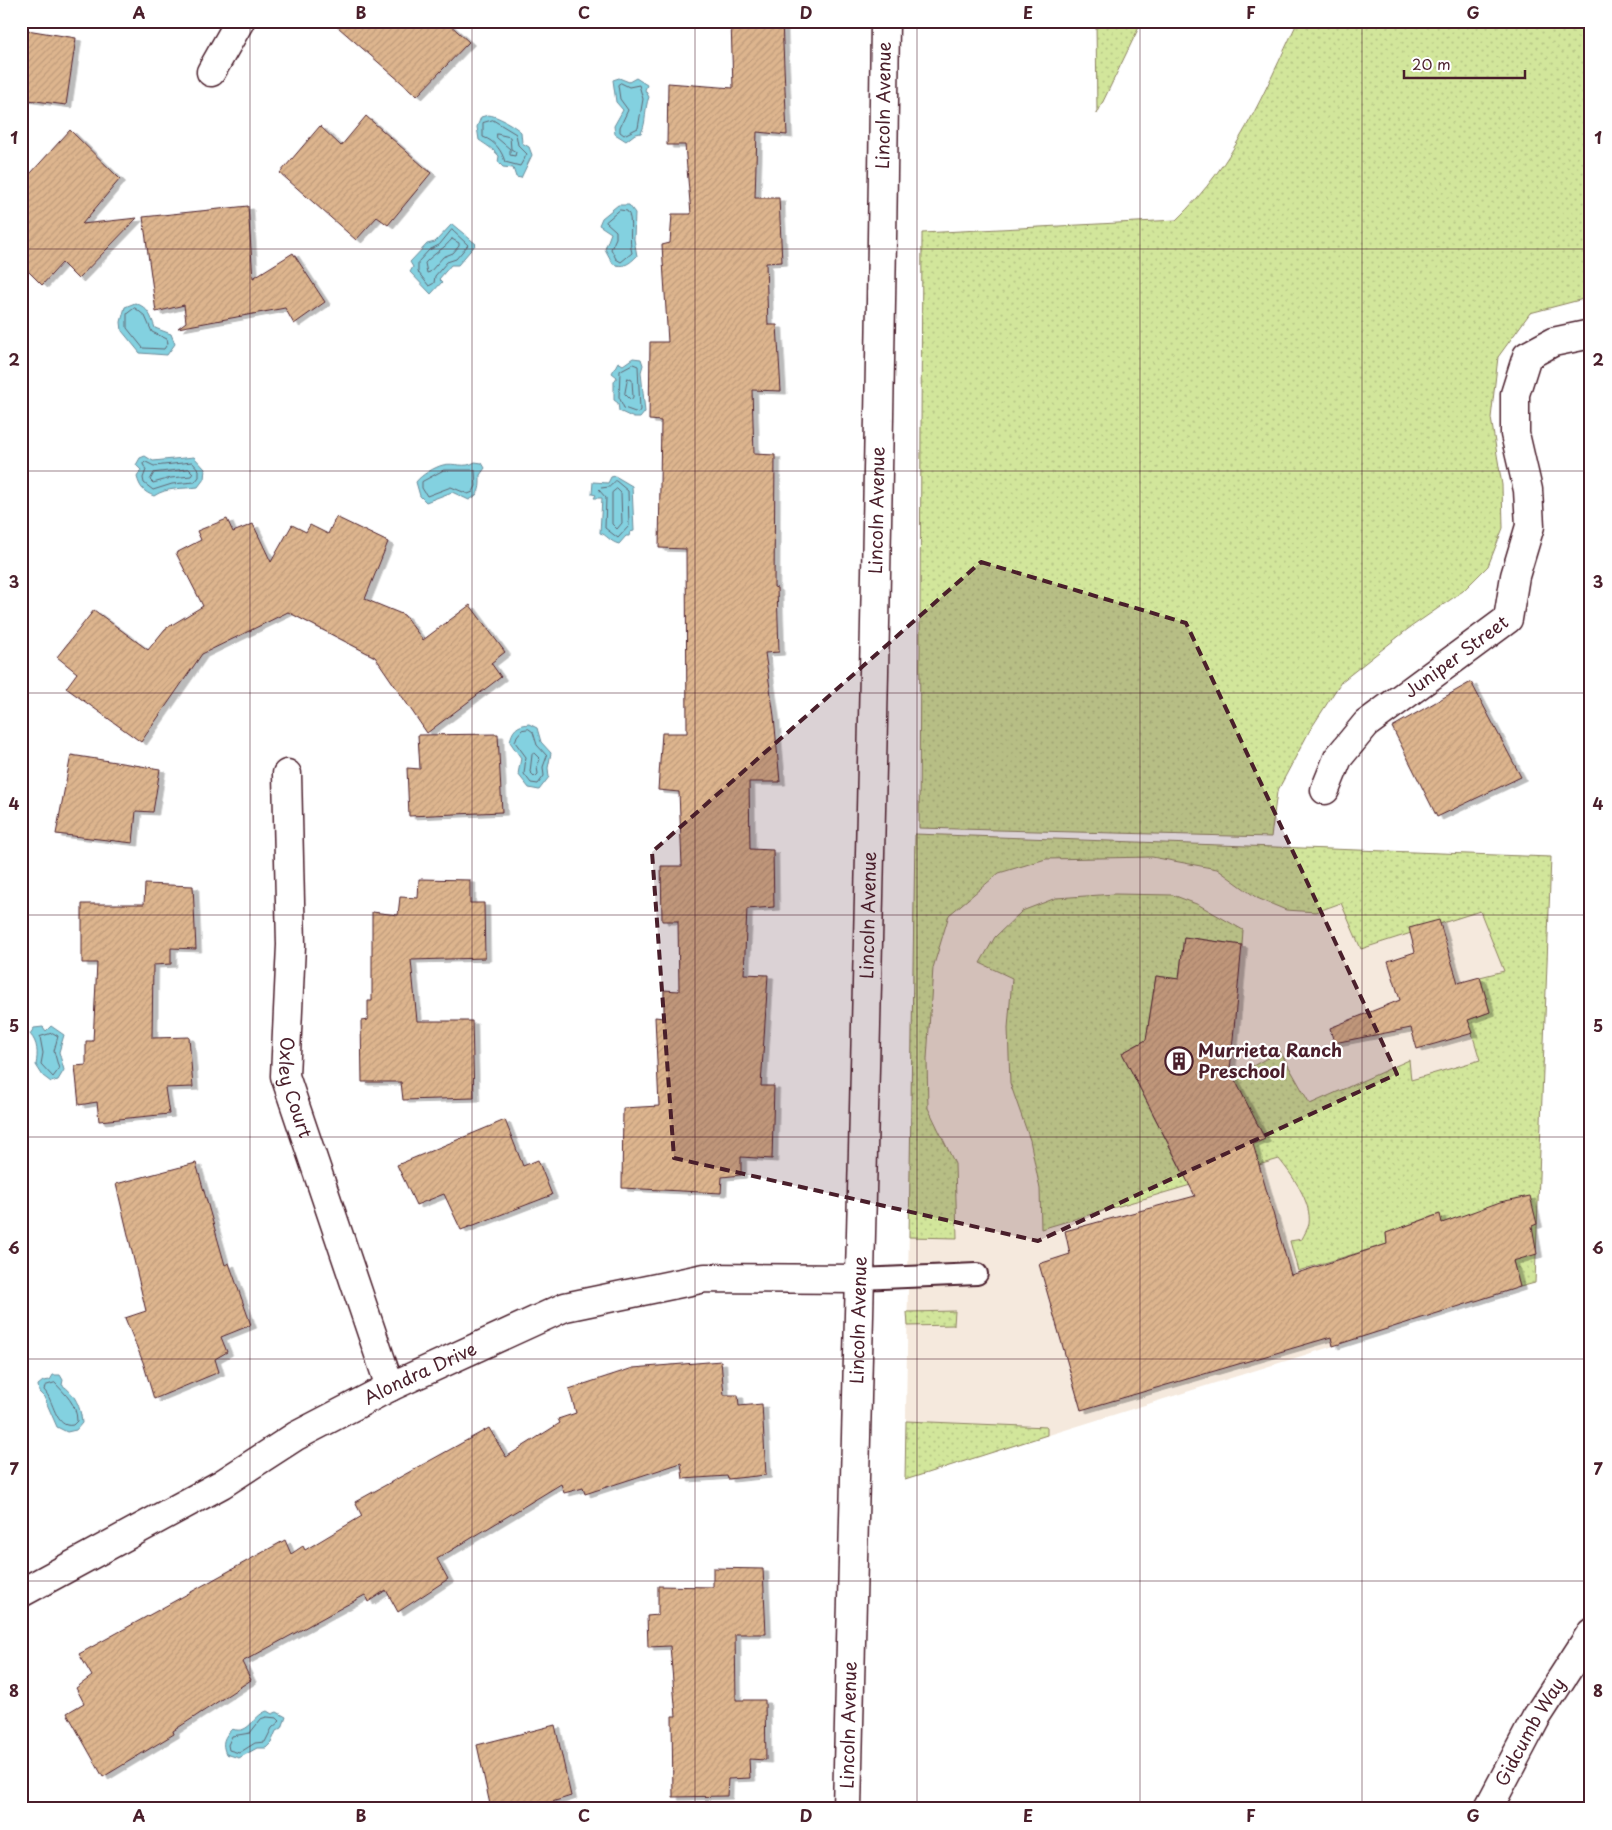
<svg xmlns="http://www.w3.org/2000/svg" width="1612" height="1830" font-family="'Playpen Sans',sans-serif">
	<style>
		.built { fill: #f5e9dd }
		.grass { fill: url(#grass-dots); stroke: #8e8263 }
		.water { fill: #83d1e0; stroke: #6c8a98 }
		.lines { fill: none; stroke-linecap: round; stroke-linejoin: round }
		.shore { stroke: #616673; stroke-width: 1 }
		.building { fill: url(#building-hatch); stroke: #4a1f2b; filter: url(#shadow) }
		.service-casing { stroke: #4a1f2b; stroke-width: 24 }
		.minor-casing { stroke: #4a1f2b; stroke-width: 31 }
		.tertiary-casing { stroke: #4a1f2b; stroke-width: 31 }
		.service { stroke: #fff; stroke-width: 20 }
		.minor { stroke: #fff; stroke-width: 28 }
		.tertiary { stroke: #fff; stroke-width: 28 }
		.marked { fill: #4a1f2b; fill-opacity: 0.2; stroke: #4a1f2b; stroke-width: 4; stroke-dasharray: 10 6; stroke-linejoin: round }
		.grid { fill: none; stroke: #4a1f2b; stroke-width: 1; stroke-opacity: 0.55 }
		.labels { text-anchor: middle; stroke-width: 4.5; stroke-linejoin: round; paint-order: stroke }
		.street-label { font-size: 18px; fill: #4a1f2b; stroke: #fff }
		.poi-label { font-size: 18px; font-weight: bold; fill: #4a1f2b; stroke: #fff; text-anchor: start }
		.neatline { fill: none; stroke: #4a1f2b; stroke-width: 2 }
		.grid-label { font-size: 16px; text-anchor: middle; font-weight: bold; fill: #4a1f2b }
	</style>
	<defs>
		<pattern id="grass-dots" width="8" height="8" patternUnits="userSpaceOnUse" patternTransform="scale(1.25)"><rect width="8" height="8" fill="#d2e69b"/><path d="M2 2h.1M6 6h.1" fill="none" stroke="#b6c586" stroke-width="1.8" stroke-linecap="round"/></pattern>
		<pattern id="building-hatch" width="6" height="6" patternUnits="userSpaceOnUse" patternTransform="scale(1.25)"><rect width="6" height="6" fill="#ddb58e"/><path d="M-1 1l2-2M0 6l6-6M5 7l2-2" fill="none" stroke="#bf9b7b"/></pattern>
		<filter id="shadow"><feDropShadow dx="5.5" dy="3" stdDeviation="0" flood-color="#0004"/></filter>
	</defs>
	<rect width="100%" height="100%" fill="#fff"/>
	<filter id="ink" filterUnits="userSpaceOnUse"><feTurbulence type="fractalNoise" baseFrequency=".02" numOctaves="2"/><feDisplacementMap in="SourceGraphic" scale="10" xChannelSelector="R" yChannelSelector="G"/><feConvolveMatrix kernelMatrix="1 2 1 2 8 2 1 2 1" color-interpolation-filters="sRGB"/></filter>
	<g filter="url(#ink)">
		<!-- built -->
		<path class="built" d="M915,834L1551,857L1535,1283L905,1480Z"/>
		<!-- grass -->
		<g class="grass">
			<path d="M1096,21H1142L1097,114Z"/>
			<path d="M1298,21H1591V297L1530,313L1498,357L1491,418L1502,485L1503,528L1488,566L1463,591L1408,629L1341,682L1310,730L1277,792L1271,837L919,828L922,233L1176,220C1236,163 1263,94 1298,21Z"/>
			<path d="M915,834L1551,857L1535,1283L1520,1287L1498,1205L1442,1223L1439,1214L1386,1233L1387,1244L1298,1271L1290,1241L1302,1239C1304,1235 1308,1228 1309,1224C1312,1202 1292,1175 1279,1159L1041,1229L1040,1189L1030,1140L1010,1083L1008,1028L1012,978L980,963L995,937L1022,911L1056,898L1115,894L1173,895L1199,905L1243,930L1242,945L1184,937L1179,979L1156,976L1146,1040L1122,1053L1185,1177L1265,1139L1233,1077L1280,1051L1310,1104L1409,1060L1411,1080L1480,1060L1468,1020L1490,1012L1480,977L1504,971L1480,911L1361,949L1341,903L1316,912L1286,910L1257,898L1217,869L1152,857L1046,859L999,873L949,915L933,968L927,1059L928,1108L955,1164L957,1238L909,1237Z"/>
			<path d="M955,1311L954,1325L908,1326L907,1312Z"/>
			<path d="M906,1421L1047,1427V1435L905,1480Z"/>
		</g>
		<!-- water -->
		<g class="water">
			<path d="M619,78L629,82L636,78L647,85L645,90L649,97C644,109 647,122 641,133L635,134L626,141L615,134L614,126L623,110L616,102L613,80Z"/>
			<path d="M488,115C496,115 515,126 521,132L522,143L529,147L532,155L521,178L516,177L513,168L503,167L498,162L499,156C492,148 486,145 479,140L477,127L481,117Z"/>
			<path d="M618,205H629L635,213L634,239L637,256C629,264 624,268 613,264L605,249L611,233L599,225L602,218Z"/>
			<path d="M452,224L476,244L458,265H451L439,279L442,282L431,294L410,272L413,267L410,262L427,244L435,242Z"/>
			<path d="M135,303C148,307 151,316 155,328L171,334L175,344L167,355L140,353L122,331L121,322L125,307Z"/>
			<path d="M633,358L641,359L643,365L641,372L645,412L640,418H634L619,411L618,403L614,400V382L617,377L612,373L618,362L623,365Z"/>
			<path d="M145,456L153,461L194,457L205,469L204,479L198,487C183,489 167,487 154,496C144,492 140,488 137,477L141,470L136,465L140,458Z"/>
			<path d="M475,462L482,463L485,468L480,475C480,487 481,494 469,500L452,492L426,502L420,496L416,482C421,475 435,467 443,465C454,462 465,469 475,462Z"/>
			<path d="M615,476L632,486L634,531L630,532L629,536H626L619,544C610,542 606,534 600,533L602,498H594L596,495L592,494L593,482L608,483L611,477Z"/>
			<path d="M529,724L537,728L541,742L551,753L548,768L549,777L539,790L529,788L518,774L521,758L510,742C512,730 517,725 529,724Z"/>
			<path d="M51,1026L64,1035L59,1052L64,1070L58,1080L51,1082L43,1076L36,1065C38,1053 38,1043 30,1034L34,1028L43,1027L46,1031Z"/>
			<path d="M53,1375H60L63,1380L62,1385C75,1393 81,1408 82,1423L76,1430L67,1432L57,1427L44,1397L39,1392L38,1385L43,1381L50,1380Z"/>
			<path d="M267,1711L272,1714L277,1712L286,1717L282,1728L276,1731L271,1743L266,1748H257L239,1758L226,1754C221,1743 224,1737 232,1729C250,1735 252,1716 267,1711Z"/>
		</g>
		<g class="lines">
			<!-- shore -->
			<g class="shore">
				<path d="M621,83L629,87L639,85L643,99L638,128L624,135L620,132V127L628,110L620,99L618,85Z"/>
				<path d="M493,120L516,134L518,145L527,154L520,166L505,162C502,151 495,141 483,137V123Z"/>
				<path d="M497,134L510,137L511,149L516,152L515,156L510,155V149L497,138Z"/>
				<path d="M620,210L627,211C634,218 628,241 632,253L621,262L616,259L611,249L616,238V231L606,222Z"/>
				<path d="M452,230L468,245L456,259L447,262L435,276L434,283L429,286L418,272V262L429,250L439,245Z"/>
				<path d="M452,239L459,243V246L453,253L443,257L430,272L427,273L425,263C433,254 444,249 452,239Z"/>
				<path d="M135,308L145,316L152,332L167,339L168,343L164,349L143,348L127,328V314Z"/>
				<path d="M633,364L638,366L640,410L638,413L624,408L619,397L620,371Z"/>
				<path d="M628,378L632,380L633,397L631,400L625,394Z"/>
				<path d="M146,462L154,466L192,462L199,470V477L195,482L172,484L153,490L144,483L143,478L146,470L143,464Z"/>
				<path d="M189,469L193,473L191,476L171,478L153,483L150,480L154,473Z"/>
				<path d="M444,470H475L476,486L473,492L468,494L451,487L427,496L422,488V482Z"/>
				<path d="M616,481L628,491L629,526L618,538L605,528L606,498L599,490L601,488L609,487Z"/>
				<path d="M617,489L621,493L622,523L617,529L612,524V493Z"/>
				<path d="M529,729L533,732L537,745L547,756L543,767L544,776L538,784L531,783L524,774L526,757L515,742L517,736L522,730Z"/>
				<path d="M534,753L540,759L537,767L538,774L535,777L530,772L532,755Z"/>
				<path d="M53,1033L58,1036L54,1051L59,1069L53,1077L41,1064L43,1053L40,1037Z"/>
				<path d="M55,1383C65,1394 77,1404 77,1421L73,1425C55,1429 54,1400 44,1390L45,1386Z"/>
				<path d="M267,1717L277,1718L280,1721L272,1728L265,1742L255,1743L239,1753L229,1750L228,1745L232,1736L250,1733L261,1719Z"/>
			</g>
		</g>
		<!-- building -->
		<g class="building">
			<path d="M331,21H446L469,42L417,96Z"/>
			<path d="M731,21H782L787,135L757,132L755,198H779L782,262L766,263L768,325H777L781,391L752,390L754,454L775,455L774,587L777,588L779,652L765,653L774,716L780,782H749L750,849L773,850L774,907L747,909L744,974L768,975L761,1086H774L772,1159L741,1157V1175L722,1177L721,1193L622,1188L623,1108L659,1106L655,1017L664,1018V990L679,991L678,921H662L661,866H682L679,792L658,790L662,733H687L686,549L659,548L661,421L649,420L650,342H668L662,245L670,243L672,214H691L685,145H667L668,83L733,88Z"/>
			<path d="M21,29L76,38L66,105L21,99Z"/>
			<path d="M366,116L431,173L388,225L377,217L356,240L280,173L320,126L341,146Z"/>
			<path d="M70,130L120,179L82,224L137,218L78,279L62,263L42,285L21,264V184Z"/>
			<path d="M248,206L253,278L293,253L325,302L294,324L285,308L178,328L186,322L184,305L156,312L143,217Z"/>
			<path d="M336,517L388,542L365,599L404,615L423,640L470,605L505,652L491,663L501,677L427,733L375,657L288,612L202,654L141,742L66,688L77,673L57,657L94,610L148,650L165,629L203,606L176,553L201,540L197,531L227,519L233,532L253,524L271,562L292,525L306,532L310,525L328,534Z"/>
			<path d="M1471,682L1521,777L1437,817L1392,727Z"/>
			<path d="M498,734L502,812L409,816L407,768L420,769L418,735Z"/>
			<path d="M71,755L160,769L153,812L136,811L133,843L56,834Z"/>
			<path d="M419,879L470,880V903H484L485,958L411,960L417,1021H472L474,1098L403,1100L401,1082H362L361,1021L368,1020V1001H372V912L398,915L400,897L418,898Z"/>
			<path d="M145,884L193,886L196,949L171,948V964L153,965L152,1038L189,1037L193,1087L165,1088L169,1114L99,1121L97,1102L79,1105L75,1066L86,1065V1041H93L97,963H82V904H144Z"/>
			<path d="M1439,920L1458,983L1480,977L1490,1012L1468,1020L1473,1033L1417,1049L1411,1028L1334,1043L1330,1028L1400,1000L1388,961L1415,952L1409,928Z"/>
			<path d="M1184,937L1242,945L1230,1070L1265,1139L1253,1144L1291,1275L1387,1244L1386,1233L1440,1214L1442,1223L1500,1202L1530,1196L1537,1224L1532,1226L1537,1254L1513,1261L1520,1287L1333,1346L1331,1337L1081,1410L1039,1264L1070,1254L1065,1231L1195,1196L1122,1053L1146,1040L1156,976L1179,979Z"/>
			<path d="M505,1120L523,1166L538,1160L552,1195L461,1230L444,1194L416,1205L397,1165Z"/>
			<path d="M196,1163L225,1265L229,1263L251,1325L221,1337L227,1352L215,1359L219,1372L154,1399L143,1362L125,1318L146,1311L116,1184Z"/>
			<path d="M721,1361L724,1395H738L739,1406L762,1404L766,1475L728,1479L727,1476L683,1479L681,1463L585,1494L583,1488L564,1493L561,1484L437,1559L448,1579L398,1612L386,1590L368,1602L365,1595L242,1662L251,1680L173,1731L174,1734L103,1777L67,1713L84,1703L76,1688L92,1676L79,1654L285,1540L291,1554L303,1546L305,1550L362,1516L355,1502L489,1428L506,1457L560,1423L558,1419L576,1413L569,1389L633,1368Z"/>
			<path d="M713,1568L763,1569L766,1634H735L736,1700H765L766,1760L749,1759L750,1778L728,1779L727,1796L673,1797L672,1716H676L670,1646L648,1647L647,1616L658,1615V1586L713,1587Z"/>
			<path d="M555,1725L571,1796L549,1803L550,1809H491L477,1745Z"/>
		</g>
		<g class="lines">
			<!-- service casing -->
			<g class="service-casing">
				<path id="service" d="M859,1279L977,1274"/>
			</g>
			<!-- minor casing -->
			<g class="minor-casing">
				<g id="minor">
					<path d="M211,72L240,21"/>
					<path id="s1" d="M287,774L291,945L285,1076L390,1387"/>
					<path id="s2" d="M1325,790L1338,758L1366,724L1508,619L1515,576L1530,526L1528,490L1515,434V394L1527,356L1553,342L1591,334"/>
					<path id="s3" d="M21,1593L222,1484L296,1436L390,1387L565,1307L705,1278L859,1279"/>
					<path id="s4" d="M1488,1809L1536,1718L1591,1633"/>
				</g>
			</g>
			<!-- tertiary casing -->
			<g class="tertiary-casing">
				<g id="tertiary">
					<path id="s5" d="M847,1809C861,1213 878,617 885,21"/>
				</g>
			</g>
			<!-- service -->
			<use href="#service" class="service"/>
			<!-- minor -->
			<use href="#minor" class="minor"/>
			<!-- tertiary -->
			<use href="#tertiary" class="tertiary"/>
		</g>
	</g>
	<!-- marked area -->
	<path class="marked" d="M981,562L1186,623L1397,1074L1038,1241L674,1158L652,852Z"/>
	<!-- grid -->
	<path class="grid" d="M250,21V1809M472,21V1809M695,21V1809M917,21V1809M1140,21V1809M1362,21V1809M21,249H1591M21,471H1591M21,693H1591M21,915H1591M21,1137H1591M21,1359H1591M21,1581H1591"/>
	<!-- icons -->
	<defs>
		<g id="building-ring" transform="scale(1.4375)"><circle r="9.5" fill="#fff" stroke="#4a1f2b" stroke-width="1.5"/><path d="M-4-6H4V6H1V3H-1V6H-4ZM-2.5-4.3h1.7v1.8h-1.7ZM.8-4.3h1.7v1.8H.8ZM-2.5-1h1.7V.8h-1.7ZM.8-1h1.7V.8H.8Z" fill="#4a1f2b"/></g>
	</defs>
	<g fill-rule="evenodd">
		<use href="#building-ring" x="1179" y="1061"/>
	</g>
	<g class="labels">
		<!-- street labels -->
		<g class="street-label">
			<text dy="6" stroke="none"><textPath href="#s5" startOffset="1704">Lincoln Avenue</textPath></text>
			<text dy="6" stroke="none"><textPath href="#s5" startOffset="1299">Lincoln Avenue</textPath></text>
			<text dy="6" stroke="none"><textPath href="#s2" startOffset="191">Juniper Street</textPath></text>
			<text dy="6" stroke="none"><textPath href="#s5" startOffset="894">Lincoln Avenue</textPath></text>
			<text dy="6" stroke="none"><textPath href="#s1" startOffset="315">Oxley Court</textPath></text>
			<text dy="6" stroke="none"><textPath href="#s5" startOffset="489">Lincoln Avenue</textPath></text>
			<text dy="6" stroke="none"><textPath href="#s3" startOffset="456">Alondra Drive</textPath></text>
			<text dy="6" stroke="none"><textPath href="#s5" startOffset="84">Lincoln Avenue</textPath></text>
			<text dy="6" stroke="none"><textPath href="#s4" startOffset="88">Gidcumb Way</textPath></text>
		</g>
		<!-- poi labels -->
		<g class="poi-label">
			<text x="1198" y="1057">Murrieta Ranch<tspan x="1198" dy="21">Preschool</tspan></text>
		</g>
	</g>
	<!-- margin -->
	<rect width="1612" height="1830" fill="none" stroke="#fff" stroke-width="55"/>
	<!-- scale -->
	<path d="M1404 70v8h121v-8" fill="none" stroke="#4a1f2b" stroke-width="2.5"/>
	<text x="1412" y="70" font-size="15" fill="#4a1f2b" stroke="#ffffff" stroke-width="4" paint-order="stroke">20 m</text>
	<rect x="28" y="28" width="1556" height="1774" class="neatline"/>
	<g class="grid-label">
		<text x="139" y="19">A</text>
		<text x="361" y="19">B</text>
		<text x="584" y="19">C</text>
		<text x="806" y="19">D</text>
		<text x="1028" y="19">E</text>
		<text x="1251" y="19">F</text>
		<text x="1473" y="19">G</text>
		<text x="14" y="144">1</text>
		<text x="1598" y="144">1</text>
		<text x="14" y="366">2</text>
		<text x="1598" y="366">2</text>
		<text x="14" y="588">3</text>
		<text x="1598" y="588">3</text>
		<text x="14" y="810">4</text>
		<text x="1598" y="810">4</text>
		<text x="14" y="1032">5</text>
		<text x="1598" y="1032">5</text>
		<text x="14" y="1254">6</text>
		<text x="1598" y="1254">6</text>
		<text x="14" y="1475">7</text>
		<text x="1598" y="1475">7</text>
		<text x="14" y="1697">8</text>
		<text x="1598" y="1697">8</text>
		<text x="139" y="1822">A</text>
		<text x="361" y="1822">B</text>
		<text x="584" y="1822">C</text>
		<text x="806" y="1822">D</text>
		<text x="1028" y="1822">E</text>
		<text x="1251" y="1822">F</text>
		<text x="1473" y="1822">G</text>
	</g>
</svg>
